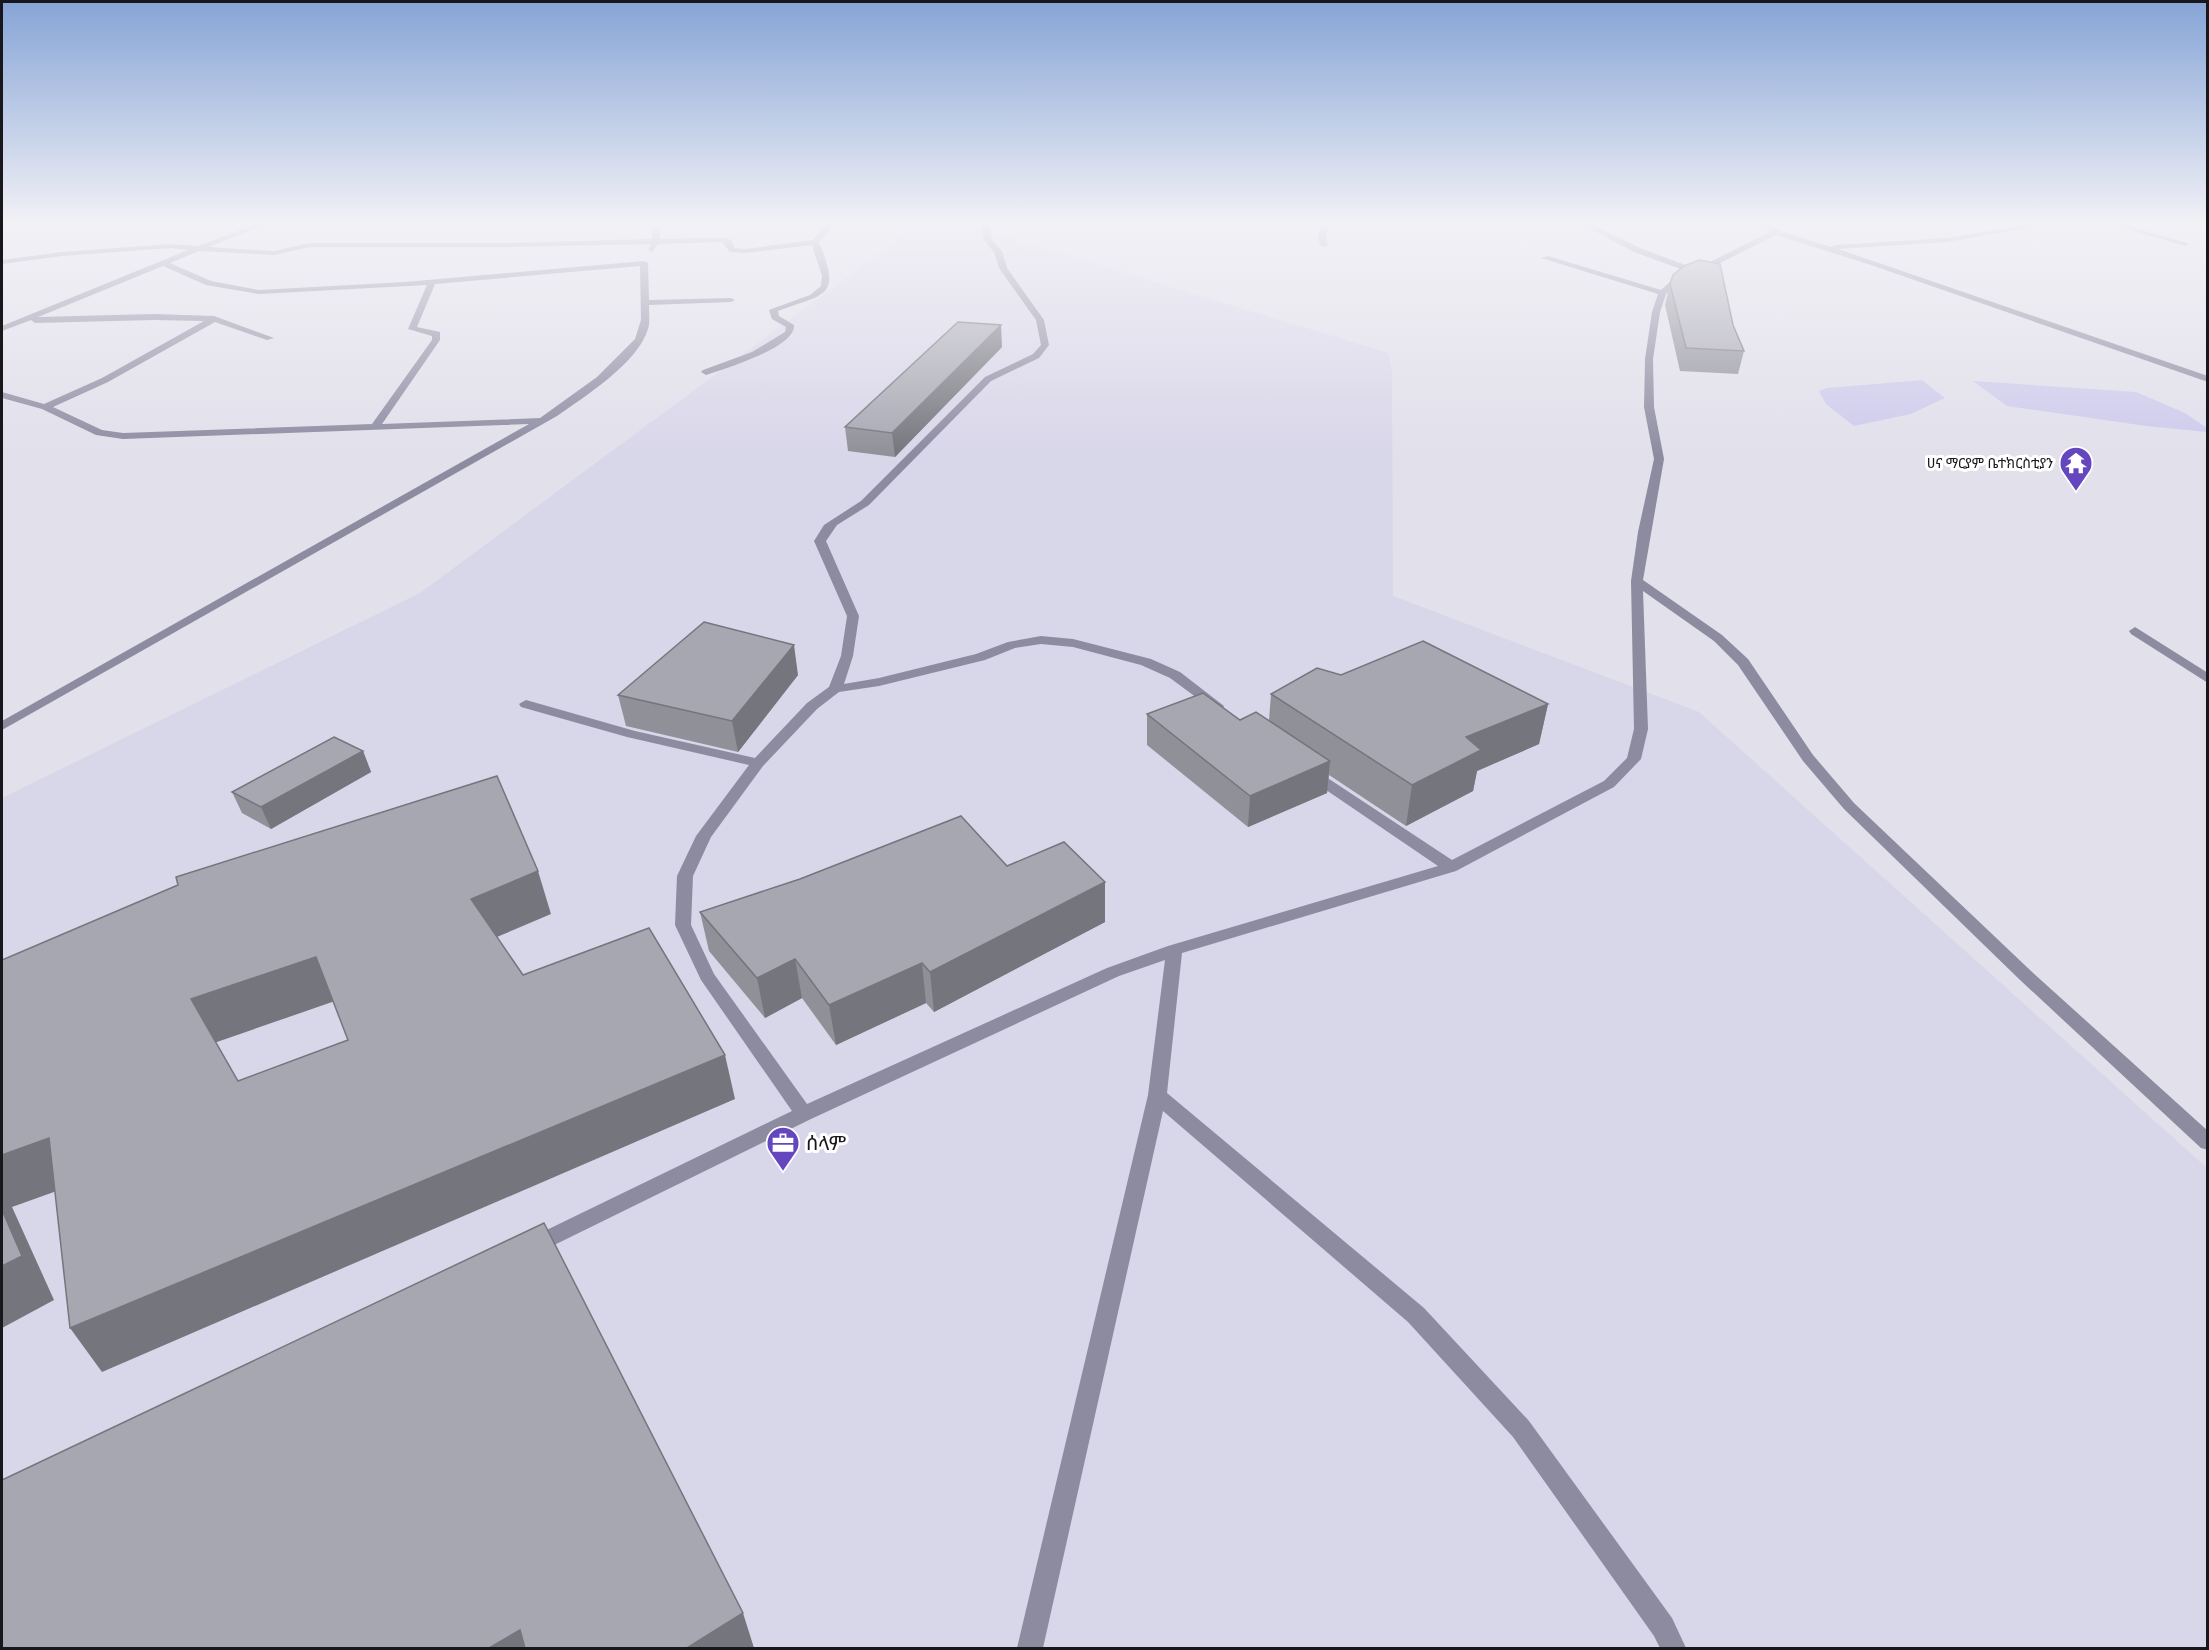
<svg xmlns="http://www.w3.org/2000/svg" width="2209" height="1650" font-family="'Public Sans','Noto Sans Ethiopic',sans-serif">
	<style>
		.built { fill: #d8d6e9 }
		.green { fill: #cdcaec }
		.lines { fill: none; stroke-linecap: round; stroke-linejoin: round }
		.minor { fill: #8d8ba0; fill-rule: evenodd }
		.wall { fill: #909099 }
		.shaded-wall { fill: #75757d }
		.building { fill: #a7a7b2; stroke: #75757d; stroke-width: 1.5; fill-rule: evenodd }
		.labels { text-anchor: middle; stroke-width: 6; stroke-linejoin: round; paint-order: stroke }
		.far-poi-label { font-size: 14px; fill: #18171b; stroke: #fff; text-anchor: end }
		.near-poi-label { font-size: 20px; fill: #18171b; stroke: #fff; text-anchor: start }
	</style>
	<rect width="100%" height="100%" fill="#e1e0eb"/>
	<!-- built -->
	<path class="built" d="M919,224H965L1388,353L1392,371L1393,596L1699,712L2207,1168V1648H2V798L420,593Z"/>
	<!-- green -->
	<g class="green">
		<path d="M1922,380L1945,398L1911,414L1854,426L1826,404L1819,391L1827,388Z"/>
		<path d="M1973,381L2136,392L2185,413L2207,428V432L2146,426L2007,406Z"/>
	</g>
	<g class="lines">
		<!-- minor -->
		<g class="minor">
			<path d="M256,224H267L209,247L274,251L310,243H504L652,239L653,224H661L660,239L723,238L731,240L735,248L746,249L813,240L828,224H835L819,242C842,299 825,293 778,311L779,316L794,325C796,347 725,369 706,375L701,372L703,370L752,352L785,332L786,327L772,319L769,310L810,295L821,286L822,276L812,245L746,253L730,252L722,242L658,244L652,252L648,250L651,244L504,247H310L274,255L199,251L170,263L211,281L259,290L405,282L644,261L648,263L649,300L731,298L735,300L731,302L649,305C649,313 650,322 648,329C638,363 584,397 557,416L2,730V721L529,424L123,439L96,435L42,409L2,398V392L44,404L102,378L204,321L154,320L35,323L31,320L2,331V326L188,250L171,248L62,256L2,264V260L62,252L171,244L198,246ZM163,266L206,285L259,294L427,285L408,329L432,336V340L372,424L123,433L102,430L53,407L108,382L215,322L267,340L274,338L214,316L154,314L38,317ZM640,266L641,320L635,339L597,377L540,418L382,424L440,340V332L417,327L435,284Z"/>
			<path d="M982,224H990L992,240L1002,251L1007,268L1044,320L1049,345L1039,358L991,381L869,505L837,525L826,541L859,616L853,656L844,684L879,678L976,654L1008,642L1041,636L1073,639L1151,659L1180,672L1224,706L1222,709H1212L1170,678L1141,665L1073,647L1041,644L1015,648L985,660L879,686L839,692L817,709L763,766L711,837L693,876L691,925L714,974L807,1104L1107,968L1168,946L1438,866L1307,777L1305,774L1307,771H1317L1452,860L1604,781L1627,758L1634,729L1631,581L1638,532L1654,459L1644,407L1645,359L1652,312L1658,294L1541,258L1548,256L1661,290L1672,280L1689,272L1634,252L1581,224H1591L1640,248L1696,269L1770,232L1761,224H1769L1778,230L1831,247L1835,245L1947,238L2032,224H2051L1947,242L1838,249L2208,376V382L1868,264L1776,235L1678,284L1666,294L1660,312L1653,359L1654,407L1664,459L1643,580L1722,635L1748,659L1813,755L1854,803L2031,971L2208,1131V1150L2201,1148L2019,979L1844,809L1803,761L1738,665L1714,641L1643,591L1648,729L1641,759L1614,787L1456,871L1182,953L1167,1093L1424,1308L1529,1421L1672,1618L1686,1648H1660L1654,1636L1513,1437L1408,1322L1163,1111L1043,1648H1017L1148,1095L1165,960L1119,976L811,1119L540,1252L533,1255L526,1252L523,1246L526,1240L792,1111L701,980L675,925L677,876L696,836L749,765L627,737L521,707L519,704L526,700L635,731L755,758L807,703L829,687L841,656L847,616L814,541L824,525L861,501L985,377L1033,354L1041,345L1036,320L999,268L994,252L984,240Z"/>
			<path d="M1322,224H1329L1326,236L1328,245L1324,247L1320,245L1318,236Z"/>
			<path d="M2110,224H2123L2189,244L2185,246Z"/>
			<path d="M2135,627L2208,673V683L2131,634L2129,631Z"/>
		</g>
	</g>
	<!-- wall -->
	<g class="wall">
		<path d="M1670,284L1733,325L1744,351L1738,374L1680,371L1665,305Z"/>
		<path d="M1002,347L895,457L848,451L845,427Z"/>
		<path d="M798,675L738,752L626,726L618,695Z"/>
		<path d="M1271,694L1548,704L1539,744L1477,771L1473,791L1406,826L1329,775L1327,793L1248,827L1147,745V714L1240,720H1269Z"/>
		<path d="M363,751L371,772L271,829L242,813L232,792Z"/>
		<path d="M1007,866L1105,922L934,1012L926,1003L836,1045L802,998L765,1018L709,951L700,912Z"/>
	</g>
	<!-- shaded-wall -->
	<g class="shaded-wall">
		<path d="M1001,325L1002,347L895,457L892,433Z"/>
		<path d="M794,645L798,675L738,752L732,721Z"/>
		<path d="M1548,704L1539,744L1477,771L1473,791L1406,826L1412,785L1466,737Z"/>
		<path d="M363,751L371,772L271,829L261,807Z"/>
		<path d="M1330,761L1327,793L1248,827L1250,796Z"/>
		<path d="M538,871L551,914L485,942L471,899Z"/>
		<path d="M1105,882V922L934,1012L930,972Z"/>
		<path d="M316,957L335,1001L214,1043L191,999Z"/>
		<path d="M795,959L802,998L765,1018L757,978Z"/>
		<path d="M922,963L926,1003L836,1045L829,1005Z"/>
		<path d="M725,1055L735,1099L102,1372L70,1328Z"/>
		<path d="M49,1138L79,1183L12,1207L54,1300L2,1328V1155Z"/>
		<path d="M743,1613L754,1648H687Z"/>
		<path d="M520,1630L530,1648H489Z"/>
	</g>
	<!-- building -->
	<g class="building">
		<path d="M1699,260L1720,264L1733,325L1744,351L1686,348L1670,284L1673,275L1684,266Z"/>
		<path d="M958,322L1001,325L892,433L845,427Z"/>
		<path d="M704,622L794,645L732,721L618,695Z"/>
		<path d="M1423,641L1548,704L1466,737L1481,750L1412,785L1271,694L1317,668L1341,675Z"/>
		<path d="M1203,693L1240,720L1256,712L1330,761L1250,796L1147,714Z"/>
		<path d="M334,737L363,751L261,807L232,792Z"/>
		<path d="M497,776L538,871L471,899L523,975L649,928L725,1055L70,1328L49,1138L2,1155V960L178,885L176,877ZM316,957L348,1040L238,1081L191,999Z"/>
		<path d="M961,816L1007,866L1064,842L1105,882L930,972L922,963L829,1005L795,959L757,978L700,912L800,879Z"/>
		<path d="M2,1210L22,1256L2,1266Z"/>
		<path d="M544,1223L743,1613L687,1648H525L520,1630L489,1648H2V1480Z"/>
	</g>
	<!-- sky -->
	<linearGradient id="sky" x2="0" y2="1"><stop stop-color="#85a4d6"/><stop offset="0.49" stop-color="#f2f1f6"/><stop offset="1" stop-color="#f2f1f6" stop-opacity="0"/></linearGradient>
	<rect width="2209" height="455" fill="url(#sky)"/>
	<!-- icons -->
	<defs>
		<g id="temple-pin" transform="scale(1.725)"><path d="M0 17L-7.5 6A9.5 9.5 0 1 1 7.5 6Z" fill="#6446bf" stroke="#fff"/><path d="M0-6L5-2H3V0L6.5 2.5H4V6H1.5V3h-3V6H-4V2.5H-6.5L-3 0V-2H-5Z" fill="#fff"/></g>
		<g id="office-pin" transform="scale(1.725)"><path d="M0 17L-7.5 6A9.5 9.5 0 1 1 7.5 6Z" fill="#6446bf" stroke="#fff"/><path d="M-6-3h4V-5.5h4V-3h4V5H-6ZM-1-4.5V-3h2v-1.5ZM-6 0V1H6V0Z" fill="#fff"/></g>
	</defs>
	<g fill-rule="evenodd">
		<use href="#temple-pin" x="2076" y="463"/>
		<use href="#office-pin" x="783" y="1143"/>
	</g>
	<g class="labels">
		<!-- far-poi labels -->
		<g class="far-poi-label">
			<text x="2053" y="468">ሀና ማርያም ቤተክርስቲያን</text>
		</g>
		<!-- near-poi labels -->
		<g class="near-poi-label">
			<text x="806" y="1150">ሰላም</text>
		</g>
	</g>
	<!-- border -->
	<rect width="2209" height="1650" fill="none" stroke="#18171b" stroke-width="6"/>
</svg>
